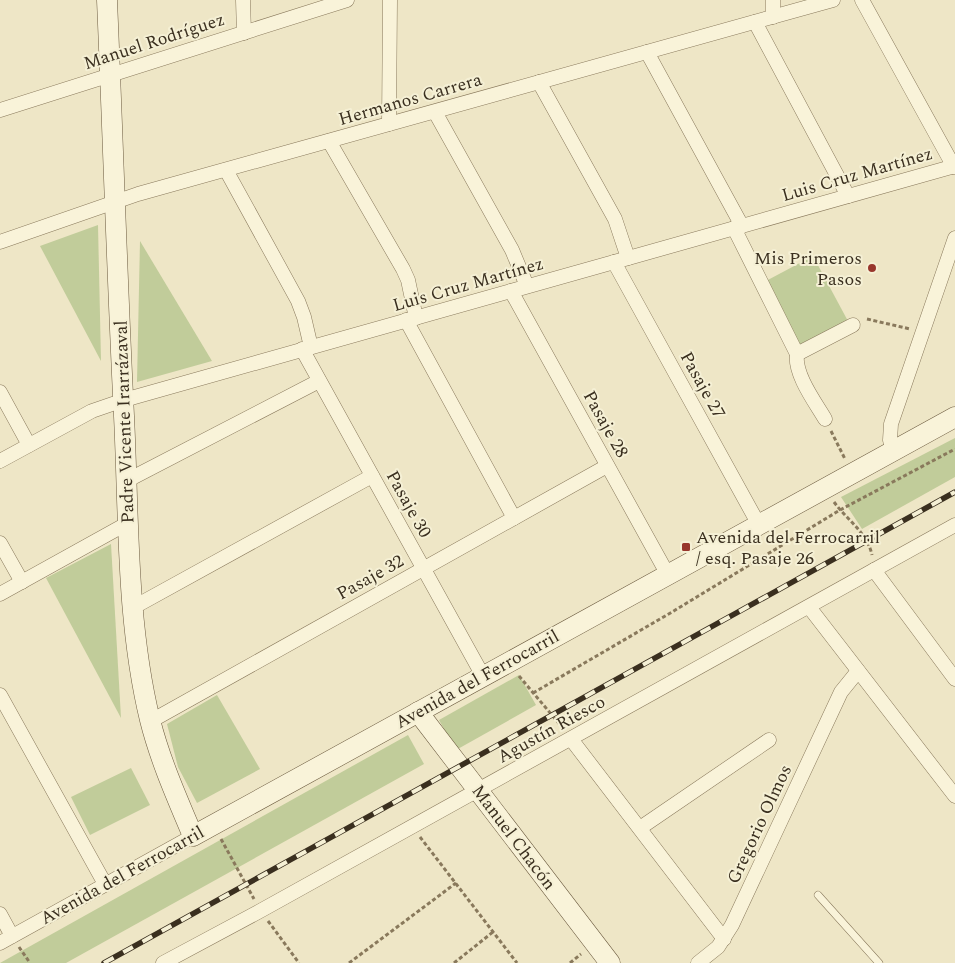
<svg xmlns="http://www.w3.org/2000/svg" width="955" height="963" font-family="Spectral,serif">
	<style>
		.green { fill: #c1cc9a }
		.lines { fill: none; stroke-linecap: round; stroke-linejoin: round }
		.lane-casing { stroke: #89795c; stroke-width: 8 }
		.street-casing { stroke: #89795c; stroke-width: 15 }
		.secondary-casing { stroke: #6b5a3f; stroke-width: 21 }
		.path { stroke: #89795c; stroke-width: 3; stroke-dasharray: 4 2.5; stroke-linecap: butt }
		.lane { stroke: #f9f3d9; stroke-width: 7 }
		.street { stroke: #f9f3d9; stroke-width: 14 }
		.secondary { stroke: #f9f3d9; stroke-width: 20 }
		.rail-casing { stroke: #3a2f1f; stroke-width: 5.5 }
		.rail { stroke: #f5f0d5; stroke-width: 4; stroke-dasharray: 11; stroke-linecap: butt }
		.poi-dot { fill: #98372c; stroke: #f5f0d5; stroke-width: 2 }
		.labels { text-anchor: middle; stroke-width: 4; stroke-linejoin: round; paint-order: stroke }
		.street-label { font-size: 18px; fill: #3a2f1f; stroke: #f5f0d5 }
		.poi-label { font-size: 18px; fill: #3a2f1f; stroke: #f5f0d5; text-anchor: end }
	</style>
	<rect width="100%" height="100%" fill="#eee6c6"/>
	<!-- green -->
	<g class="green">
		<path d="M98,225L101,361L40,246Z"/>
		<path d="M140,241L212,361L137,382Z"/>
		<path d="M813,256L849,323L800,349L764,282Z"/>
		<path d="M955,438V477L862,529L841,497Z"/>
		<path d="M111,544L121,718L46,578Z"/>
		<path d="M519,675L536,705L456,750L439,720Z"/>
		<path d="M217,695L260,769L197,803L178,767L167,724Z"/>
		<path d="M408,735L424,764L66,963H0Z"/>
		<path d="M131,768L150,805L90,835L71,797Z"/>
	</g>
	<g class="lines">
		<!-- lane casing -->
		<g class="lane-casing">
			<path id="lane" d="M818,895L879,963"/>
		</g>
		<!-- street casing -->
		<g class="street-casing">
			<g id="street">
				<path d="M243,0L244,33"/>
				<path d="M773,0V17"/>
				<path d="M862,0L954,167"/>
				<path d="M755,22L848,196"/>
				<path d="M647,52L742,226"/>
				<path d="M539,82L615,219L628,258"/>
				<path d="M0,110L347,0"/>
				<path d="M435,112L512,250L527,286"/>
				<path d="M389,124L390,0"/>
				<path d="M329,141L403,269L408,280L416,318"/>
				<path d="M226,170L298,301L304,317L311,347"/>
				<path d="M734,228L797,354C794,374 815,402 825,419"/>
				<path d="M0,242L138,194L833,0"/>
				<path d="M614,262L759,525"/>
				<path d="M511,291L668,575"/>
				<path d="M406,320L514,518"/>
				<path d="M302,349L483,676"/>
				<path d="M797,354L853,325"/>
				<path d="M0,392L29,445"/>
				<path d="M893,452L890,440L891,424L955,238"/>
				<path d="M0,461L92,411L124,400L955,166"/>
				<path d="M126,481L319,381"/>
				<path d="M0,543L22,582"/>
				<path d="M874,570L955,679"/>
				<path d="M0,594L128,523"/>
				<path d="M134,607L372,476"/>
				<path d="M809,607L955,796"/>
				<path d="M0,695L105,884"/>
				<path d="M151,721L607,466"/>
				<path d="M571,739L724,939"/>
				<path d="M640,828L769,740"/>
				<path d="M0,914L12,936"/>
				<path d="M0,943L193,836"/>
				<path d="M163,963L260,911L955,525"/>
				<path d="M698,963L718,947L732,925L841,692L858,671"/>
			</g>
		</g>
		<!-- secondary casing -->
		<g class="secondary-casing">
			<g id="secondary">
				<path d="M107,0C113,139 117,277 124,416C129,517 126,621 150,720C160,760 177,798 193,836L955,417"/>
				<path d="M418,712L610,963"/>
			</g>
		</g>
		<!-- path -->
		<g class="path">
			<path d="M867,319L910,329"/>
			<path d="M831,431L845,459"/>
			<path d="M834,502C847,520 867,532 872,555"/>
			<path d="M519,676L562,727"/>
			<path d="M533,693L672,612L840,510L955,449"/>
			<path d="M420,837L517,963"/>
			<path d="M221,839L254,899"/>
			<path d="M268,921L299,963"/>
			<path d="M19,947L30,963"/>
			<path d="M349,963L456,883"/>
			<path d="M454,963L493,932"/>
			<path d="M570,963L581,954"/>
		</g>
		<!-- lane -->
		<use href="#lane" class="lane"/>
		<!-- street -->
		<use href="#street" class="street"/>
		<!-- secondary -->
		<use href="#secondary" class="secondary"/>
		<!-- rail casing -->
		<g class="rail-casing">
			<path id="rail" d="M104,963L955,492"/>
		</g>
		<!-- rail -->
		<use href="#rail" class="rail"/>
	</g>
	<!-- markers -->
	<g class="poi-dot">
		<circle cx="872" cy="268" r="5"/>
		<rect x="681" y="542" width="10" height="10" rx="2.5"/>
	</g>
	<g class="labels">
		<!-- street labels -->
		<g class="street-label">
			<text transform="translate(154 41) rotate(-18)" y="6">Manuel Rodríguez</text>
			<text transform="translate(410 99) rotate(-16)" y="6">Hermanos Carrera</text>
			<text transform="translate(857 174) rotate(-16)" y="6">Luis Cruz Martínez</text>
			<text transform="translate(468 284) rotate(-16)" y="6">Luis Cruz Martínez</text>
			<text transform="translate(703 385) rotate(61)" y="6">Pasaje 27</text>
			<text transform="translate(124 422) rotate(-92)" y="6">Padre Vicente Irarrázaval</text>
			<text transform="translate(606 424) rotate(61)" y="6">Pasaje 28</text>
			<text transform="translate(409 504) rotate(61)" y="6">Pasaje 30</text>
			<text transform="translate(370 577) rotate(-29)" y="6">Pasaje 32</text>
			<text transform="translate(477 679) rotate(-29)" y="6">Avenida del Ferrocarril</text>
			<text transform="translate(551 729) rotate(-29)" y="6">Agustín Riesco</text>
			<text transform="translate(759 824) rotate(-65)" y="6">Gregorio Olmos</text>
			<text transform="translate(514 837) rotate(53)" y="6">Manuel Chacón</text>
			<text transform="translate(122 875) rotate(-29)" y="6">Avenida del Ferrocarril</text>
		</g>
		<!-- poi labels -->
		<g class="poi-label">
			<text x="862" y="264">Mis Primeros<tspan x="862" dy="21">Pasos</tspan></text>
			<text x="696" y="543" text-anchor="start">Avenida del Ferrocarril<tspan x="696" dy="21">/ esq. Pasaje 26</tspan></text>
		</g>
	</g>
</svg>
